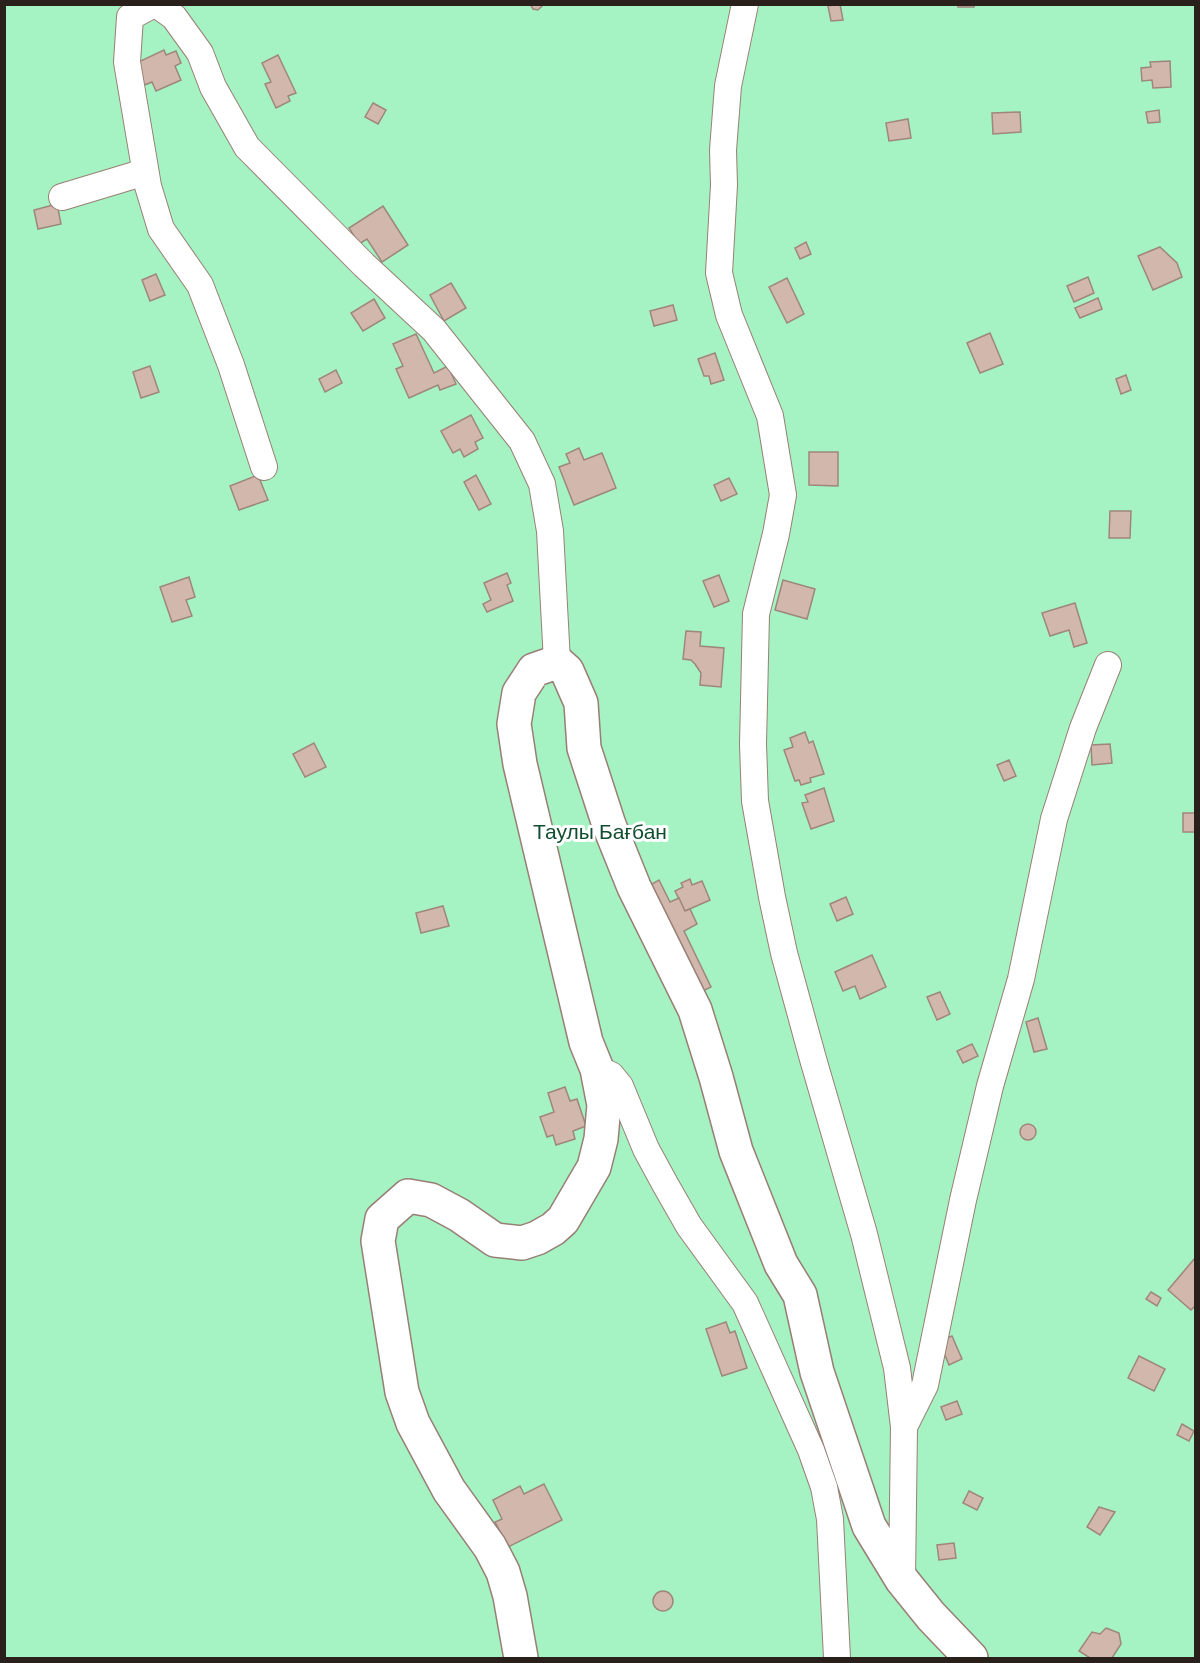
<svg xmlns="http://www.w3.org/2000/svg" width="1200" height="1663" font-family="Figtree,sans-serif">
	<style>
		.green { fill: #a5f3c2 }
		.building { fill: #d2b8ac; stroke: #9f867b; stroke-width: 1.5 }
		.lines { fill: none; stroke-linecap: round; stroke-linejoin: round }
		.street-casing { stroke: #987f75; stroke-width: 28 }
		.secondary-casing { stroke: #987f75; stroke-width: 36 }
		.street { stroke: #fff; stroke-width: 26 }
		.secondary { stroke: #fff; stroke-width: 33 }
		.labels { text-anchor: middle; stroke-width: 6; stroke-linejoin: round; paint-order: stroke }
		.park-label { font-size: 21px; fill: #114d2f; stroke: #fff }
	</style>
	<rect width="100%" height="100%" fill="#fdede6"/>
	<!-- green -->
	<rect class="green" x="5" y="5" width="1190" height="1653"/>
	<!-- building -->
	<g class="building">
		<path d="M544,4L538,10L533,9L530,4Z"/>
		<path d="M840,4L843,20L831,21L828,6Z"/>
		<rect x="958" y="4" width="16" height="3"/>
		<path d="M164,50L166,55L176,51L181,63L175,66L181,80L156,91L152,82L142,86L132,65Z"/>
		<path d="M278,55L296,93L288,96L290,101L276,108L265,84L271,82L262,63Z"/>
		<path d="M1170,61L1171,87L1153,88L1152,80L1142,81L1141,68L1151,67L1150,62Z"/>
		<path d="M373,103L386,110L378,124L365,117Z"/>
		<path d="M1159,110L1160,122L1148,123L1146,112Z"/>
		<path d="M1020,112L1021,132L993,134L992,113Z"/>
		<path d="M908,119L911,138L889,141L886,123Z"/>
		<path d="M57,204L61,224L38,229L34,210Z"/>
		<path d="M383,206L408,245L382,262L367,239L359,244L349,228Z"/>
		<path d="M806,242L811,254L800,259L795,248Z"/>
		<path d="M1160,247L1177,263L1182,277L1153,290L1138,256Z"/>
		<path d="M156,274L165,295L150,301L142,280Z"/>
		<path d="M1088,277L1094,293L1074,302L1067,286Z"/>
		<path d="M787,278L804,314L787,323L769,287Z"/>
		<path d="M451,283L466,308L444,321L430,295Z"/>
		<path d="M1098,298L1102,309L1080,318L1075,308Z"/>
		<path d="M374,299L385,318L363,331L351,313Z"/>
		<path d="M673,305L677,320L654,326L650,311Z"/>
		<path d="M990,333L1003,364L980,373L967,343Z"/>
		<path d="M416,334L434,373L448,366L456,384L440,390L438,385L409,398L396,369L403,366L393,344Z"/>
		<path d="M715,353L724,380L711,384L709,376H704L698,359Z"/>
		<path d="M150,366L159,392L141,398L133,372Z"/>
		<path d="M336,370L342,383L325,392L319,379Z"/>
		<path d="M1126,375L1131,390L1121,394L1116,379Z"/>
		<path d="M471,415L483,438L475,442L478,449L464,457L460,449L453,453L441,431Z"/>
		<path d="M579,448L584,460L602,453L616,488L574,505L559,467L570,463L566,454Z"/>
		<path d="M809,452H838V486L809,485Z"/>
		<path d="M258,475L268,500L239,510L230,486Z"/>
		<path d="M476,475L491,504L479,510L464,482Z"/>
		<path d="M729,478L737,494L721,501L714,485Z"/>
		<path d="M1110,511H1131L1130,538H1109Z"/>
		<path d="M507,573L511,583L507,585L513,601L487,612L483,604L491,600L484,583Z"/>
		<path d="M719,575L729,601L714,607L703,581Z"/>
		<path d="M189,577L195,597L186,600L192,616L172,622L160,587Z"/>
		<path d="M783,580L815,589L807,619L775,610Z"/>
		<path d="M1075,603L1087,643L1074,647L1069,630L1050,636L1042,613Z"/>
		<path d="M686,631L701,632L700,646L724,648L721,687L700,685L701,673L695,664L691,660L683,659Z"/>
		<path d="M805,732L809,743L813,741L824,774L810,778L811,782L801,785L799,780L795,781L784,750L793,747L790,738Z"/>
		<path d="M314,743L326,767L305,777L293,754Z"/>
		<path d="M1110,744L1112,763L1092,765L1091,745Z"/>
		<path d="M1009,760L1016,776L1004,781L997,765Z"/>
		<path d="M824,788L834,821L811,829L802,803L808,802L805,795Z"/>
		<rect x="1183" y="813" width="13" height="19"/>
		<path d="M690,879L692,885L702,881L710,900L685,911L675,891L683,887L681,883Z"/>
		<path d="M659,880L670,902L679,898L685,911L690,909L697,924L684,931L711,987L697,994L645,888Z"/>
		<path d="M846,897L853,914L837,921L830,904Z"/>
		<path d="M443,906L449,926L421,933L416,913Z"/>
		<path d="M872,955L886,987L860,999L855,986L843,991L835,972Z"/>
		<path d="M940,992L950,1014L937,1020L927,997Z"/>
		<path d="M1038,1018L1047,1049L1034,1052L1026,1022Z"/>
		<path d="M972,1044L978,1056L963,1063L957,1051Z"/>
		<path d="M565,1087L570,1101L577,1099L586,1126L573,1131L575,1139L556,1145L553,1135L547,1137L540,1117L554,1112L548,1093Z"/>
		<circle cx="1028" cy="1132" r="8"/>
		<path d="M1195,1258L1196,1305L1191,1310L1168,1290Z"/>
		<path d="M1151,1292L1161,1298L1157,1306L1146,1299Z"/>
		<path d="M726,1322L730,1333L735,1331L747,1368L722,1376L706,1329Z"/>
		<path d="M952,1336L962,1359L949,1365L939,1341Z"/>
		<path d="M1139,1356L1165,1369L1154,1391L1128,1378Z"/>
		<path d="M957,1401L962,1414L946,1420L941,1407Z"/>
		<path d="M1182,1424L1194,1431L1189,1441L1177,1435Z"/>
		<path d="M544,1484L562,1520L508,1547L495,1522L502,1519L493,1500L520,1486L524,1494Z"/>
		<path d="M969,1491L983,1498L977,1510L963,1503Z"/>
		<path d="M1099,1507L1115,1512L1100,1535L1087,1527Z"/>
		<path d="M954,1543L956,1558L939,1560L937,1545Z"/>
		<circle cx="663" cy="1601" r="10"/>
		<path d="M1106,1628L1119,1633L1121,1644L1112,1658H1090L1079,1651L1092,1632L1100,1634Z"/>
	</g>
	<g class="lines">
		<!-- street casing -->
		<g class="street-casing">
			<g id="street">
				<path d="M154,4L130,17L127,62L148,186L161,229L200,285L231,365L264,467"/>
				<path d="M156,4L174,17L200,53L213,87L247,147L364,265L434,330L522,441L542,484L550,531L557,662"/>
				<path d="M745,4L728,86L723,150L724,185L719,273L729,315L770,416L783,495L776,534L756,614L753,744L755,801L772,897L784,953L813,1059L864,1234L897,1368L904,1427L902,1580"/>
				<path d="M62,197L145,172"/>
				<path d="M597,1069L611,1075L620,1086L646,1149L665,1184L689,1226L745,1303L811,1450L824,1487L830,1519L837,1658"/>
				<path d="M904,1427L925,1385L963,1200L990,1086L1021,979L1054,819L1083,728L1108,665"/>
			</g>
		</g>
		<!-- secondary casing -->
		<g class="secondary-casing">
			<path id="secondary" d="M521,1658L510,1596L503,1572L490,1547L449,1490L413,1423L402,1392L378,1241L382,1219L408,1196L431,1200L459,1215L495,1240L522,1243L537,1238L553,1229L563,1220L594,1167L601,1139L604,1105L597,1069L586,1042L520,764L514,724L519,693L534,670L557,662L567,671L581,703L584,748L609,825L634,887L695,1010L716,1077L736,1151L781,1264L800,1295L817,1372L869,1526L902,1580L931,1616L971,1658"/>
		</g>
		<!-- street -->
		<use href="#street" class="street"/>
		<!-- secondary -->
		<use href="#secondary" class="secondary"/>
	</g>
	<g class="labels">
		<!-- park labels -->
		<g class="park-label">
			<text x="600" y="839">Таулы Бағбан</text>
		</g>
	</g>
	<!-- border -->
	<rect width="1200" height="1663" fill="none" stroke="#291f1b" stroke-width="12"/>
</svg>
